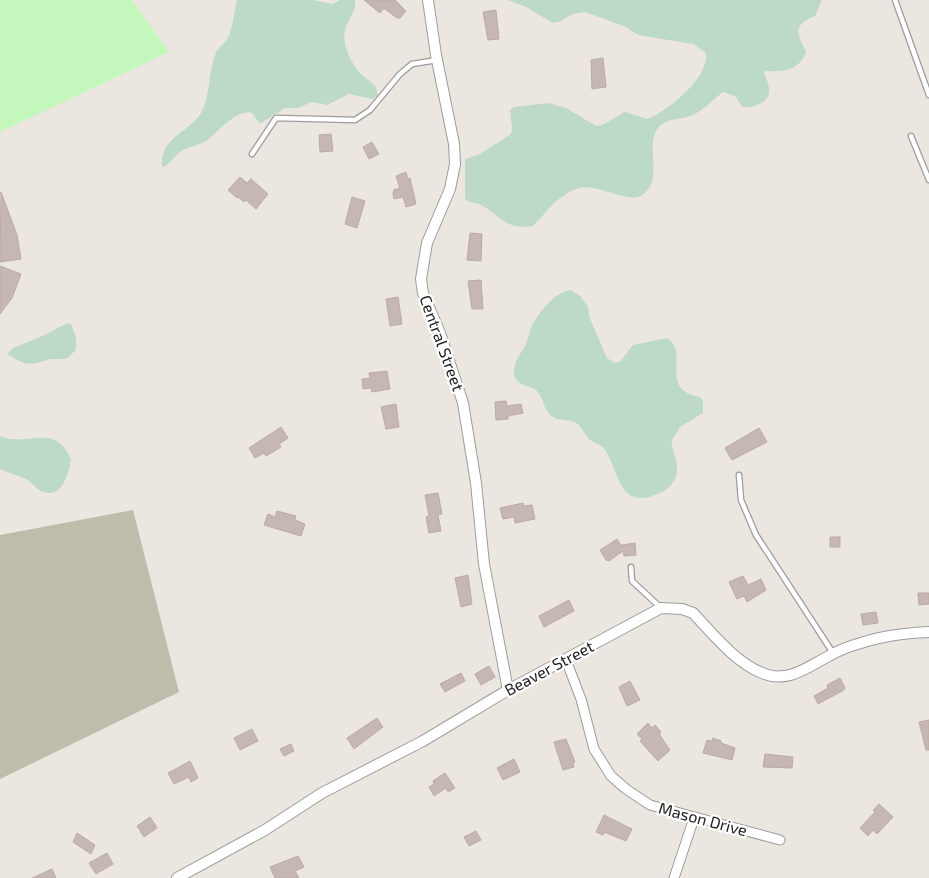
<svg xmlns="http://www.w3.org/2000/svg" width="929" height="878" font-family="'Exo 2',sans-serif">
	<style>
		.construction { fill: #c0bcac }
		.wetland { fill: #bddac7 }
		.park { fill: #c3f7bc }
		.building { fill: #c4b7b4; stroke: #bdaaa3 }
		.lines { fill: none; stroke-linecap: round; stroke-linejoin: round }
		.service-casing { stroke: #9c9c9c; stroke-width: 7 }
		.minor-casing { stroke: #9c9c9c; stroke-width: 11 }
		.tertiary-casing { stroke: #9c9c9c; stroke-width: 12 }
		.service { stroke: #fff; stroke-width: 4.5 }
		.minor { stroke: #fff; stroke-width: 9 }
		.tertiary { stroke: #fff; stroke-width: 10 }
		.labels { text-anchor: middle; stroke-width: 4.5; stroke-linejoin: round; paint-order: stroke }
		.street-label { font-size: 16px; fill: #1b1b1b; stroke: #fff }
	</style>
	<rect width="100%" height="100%" fill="#ece6e0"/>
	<!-- construction -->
	<path class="construction" d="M133,510L179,692L0,779V535Z"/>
	<!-- wetland -->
	<g class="wetland">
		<path d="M237,0H313L332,4L340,0H355C358,18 335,23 349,56C352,62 357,71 362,75C369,82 379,84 377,96L372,99L349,94L327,105L312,102L298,108H285L260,124L252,113C235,109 218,133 206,141C198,146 188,146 180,152C173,157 170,165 162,167C160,136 189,133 201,113C211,95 208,71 216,53C219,47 225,43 228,38C233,27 234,12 237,0Z"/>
		<path d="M507,0H822L815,16C793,25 796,33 806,51C800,71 783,72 765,71L764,74C766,78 769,84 769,89C771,102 752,109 742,107L735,96L723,92C714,99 704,110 693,115C680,121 665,116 656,131C646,149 664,180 642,195C627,205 596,181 576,189C556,197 547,212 533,226C506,230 504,219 483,206C477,202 471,204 465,199V159L478,155L511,134L512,128L510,110L514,107L549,103L566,108L596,126L602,125L625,112L647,119C667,112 710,77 706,53L693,44L638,35L626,27L585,12L573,14L559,22L553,23L526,7Z"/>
		<path d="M571,290L580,296L588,307L590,319L607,358L615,363L620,362L633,345L667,338C691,352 657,390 700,397L703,401V413L680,427L672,440C671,450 678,460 677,470C677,480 668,490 660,493C621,511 620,477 607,453C604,445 595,444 589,439C585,435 582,428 578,424C570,418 559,422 553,417C544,412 544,398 537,391C529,384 517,387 514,374C513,362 520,355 525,346C528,340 529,334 531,328C538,313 554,292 571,290Z"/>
		<path d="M67,323L71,324L76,337V350L66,359H51L33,364L23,363L7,354L13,348L45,335Z"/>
		<path d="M0,436C27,448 56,421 71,460C68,475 62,500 41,491C37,489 33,484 29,481C21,476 9,473 0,469Z"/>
	</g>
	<!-- park -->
	<path class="park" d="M0,0H132L169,52L0,132Z"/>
	<!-- building -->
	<g class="building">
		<path d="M364,0H395L406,11L400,18H397L384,8L380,13Z"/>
		<path d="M496,10L499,39L488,40L483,12Z"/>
		<path d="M603,58L606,87L592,89L591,60Z"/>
		<path d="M331,134L333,151L320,152L319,135Z"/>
		<path d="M372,142L379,154L369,159L363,147Z"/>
		<path d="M406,172L408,179L410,178L416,204L406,207L403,197L394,199L393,193L394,190L400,188L396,176Z"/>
		<path d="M240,177L247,183L251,179L268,194L256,209L246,200L244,202L238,197L237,198L228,190Z"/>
		<path d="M1,192L17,235L21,259L0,262Z"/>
		<path d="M352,197L365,201L357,228L345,224Z"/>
		<path d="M470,233L482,234L481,261L467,260Z"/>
		<path d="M0,266L21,274L12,298L0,314Z"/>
		<path d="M481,280L483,309H472L468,281Z"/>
		<path d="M398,297L402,324L390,326L386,299Z"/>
		<path d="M387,371L390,389L372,392L371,388L363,389L362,379L370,378L369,373Z"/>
		<path d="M506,401L507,406L521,404L523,413L508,416V419L496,420L495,402Z"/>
		<path d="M396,404L399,427L386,429L381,407Z"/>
		<path d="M281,427L288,438L279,444L281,447L266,456L264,453L255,458L249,448Z"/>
		<path d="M759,428L767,442L732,460L725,448Z"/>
		<path d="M438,493L442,514L438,515L441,531L429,533L426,517L429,516L425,495Z"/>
		<path d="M523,503L524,506L532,505L535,519L515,523L514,517L503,519L500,508Z"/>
		<path d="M277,511L296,516L295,520L305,524L301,536L264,525L268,514L275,517Z"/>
		<rect x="830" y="537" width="10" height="10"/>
		<path d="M617,539L622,547V545L635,543L636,555L624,556L623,551L609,561L606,560L600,550Z"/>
		<path d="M468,575L472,604L461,607L455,578Z"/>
		<path d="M743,576L748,585L761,579L766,590L747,602L744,596L737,599L729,582Z"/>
		<path d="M918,593H929V604L919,605Z"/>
		<path d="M569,600L574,611L544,627L539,616Z"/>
		<path d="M876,612L878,623L863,625L861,614Z"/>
		<path d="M489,666L495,677L481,685L475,674Z"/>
		<path d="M461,673L465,681L445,692L440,684Z"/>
		<path d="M840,678L845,688L844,690L818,704L814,696L828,688L827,685Z"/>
		<path d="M630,681L640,700L627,706L619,687Z"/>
		<path d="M377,718L383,727L354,749L347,738Z"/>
		<path d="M929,720V750H926L919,722Z"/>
		<path d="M648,723L652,728L655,725L661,732L659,734L670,750L658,761L640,741L642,739L637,734Z"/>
		<path d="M252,729L258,741L240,750L234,738Z"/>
		<path d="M713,738L721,741V743L735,748L732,760L703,753L707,740L712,741Z"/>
		<path d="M566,739L575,762L573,763L574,767L563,770L554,742Z"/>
		<path d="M291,744L294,751L284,756L280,749Z"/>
		<path d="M765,754L793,757L792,768L763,767Z"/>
		<path d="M514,759L520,772L503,780L497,768Z"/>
		<path d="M190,761L198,778L191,782L189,777L174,784L168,773Z"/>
		<path d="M445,773L455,788L448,792L446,788L434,796L429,787L434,784L433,781Z"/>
		<path d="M879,804L893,817L877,834L873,830L868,836L860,828L875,812L873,810Z"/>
		<path d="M604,815L632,829L626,841L604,832L603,835L596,832Z"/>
		<path d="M150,817L157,828L144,837L137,826Z"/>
		<path d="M476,831L481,840L469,846L464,837Z"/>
		<path d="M77,833L95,845L91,854L73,842Z"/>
		<path d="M107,853L113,864L96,874L89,863Z"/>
		<path d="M298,856L304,867L295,871L299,878H275L270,867Z"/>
		<path d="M52,869L56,878H32Z"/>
	</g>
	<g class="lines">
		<!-- service casing -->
		<g class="service-casing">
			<g id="service">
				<path d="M895,0L929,95"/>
				<path d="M911,136L929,180"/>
				<path d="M252,154L276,118L355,120L370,110L400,74L412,64L437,60"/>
				<path d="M739,475L741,500L756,535L833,653"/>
				<path d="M631,567L632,581L660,607"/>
			</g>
		</g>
		<!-- minor casing -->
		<g class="minor-casing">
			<g id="minor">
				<path d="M566,660L581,699L594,749L611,776L626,789L650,805L780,840"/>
				<path d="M674,878L694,818"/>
			</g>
		</g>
		<!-- tertiary casing -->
		<g class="tertiary-casing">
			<g id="tertiary">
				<path d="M428,0L436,55L454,144L455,164L450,189L427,243L421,279L423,293L440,333L463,403L476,483L484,564L508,690"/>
				<path d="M177,878L265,830L322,793L423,741L508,690L661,608L682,609L693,613C713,634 735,662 762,673C788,684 807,667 829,656C839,650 850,646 861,643C882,636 907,633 929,632"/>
			</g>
		</g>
		<!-- service -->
		<use href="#service" class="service"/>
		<!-- minor -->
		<use href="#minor" class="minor"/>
		<!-- tertiary -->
		<use href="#tertiary" class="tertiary"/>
	</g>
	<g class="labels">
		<!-- street labels -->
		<g class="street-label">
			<text transform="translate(442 343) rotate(70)" y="6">Central Street</text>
			<text transform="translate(549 668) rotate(-28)" y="6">Beaver Street</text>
			<text transform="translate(703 819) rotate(15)" y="6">Mason Drive</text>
		</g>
	</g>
</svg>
